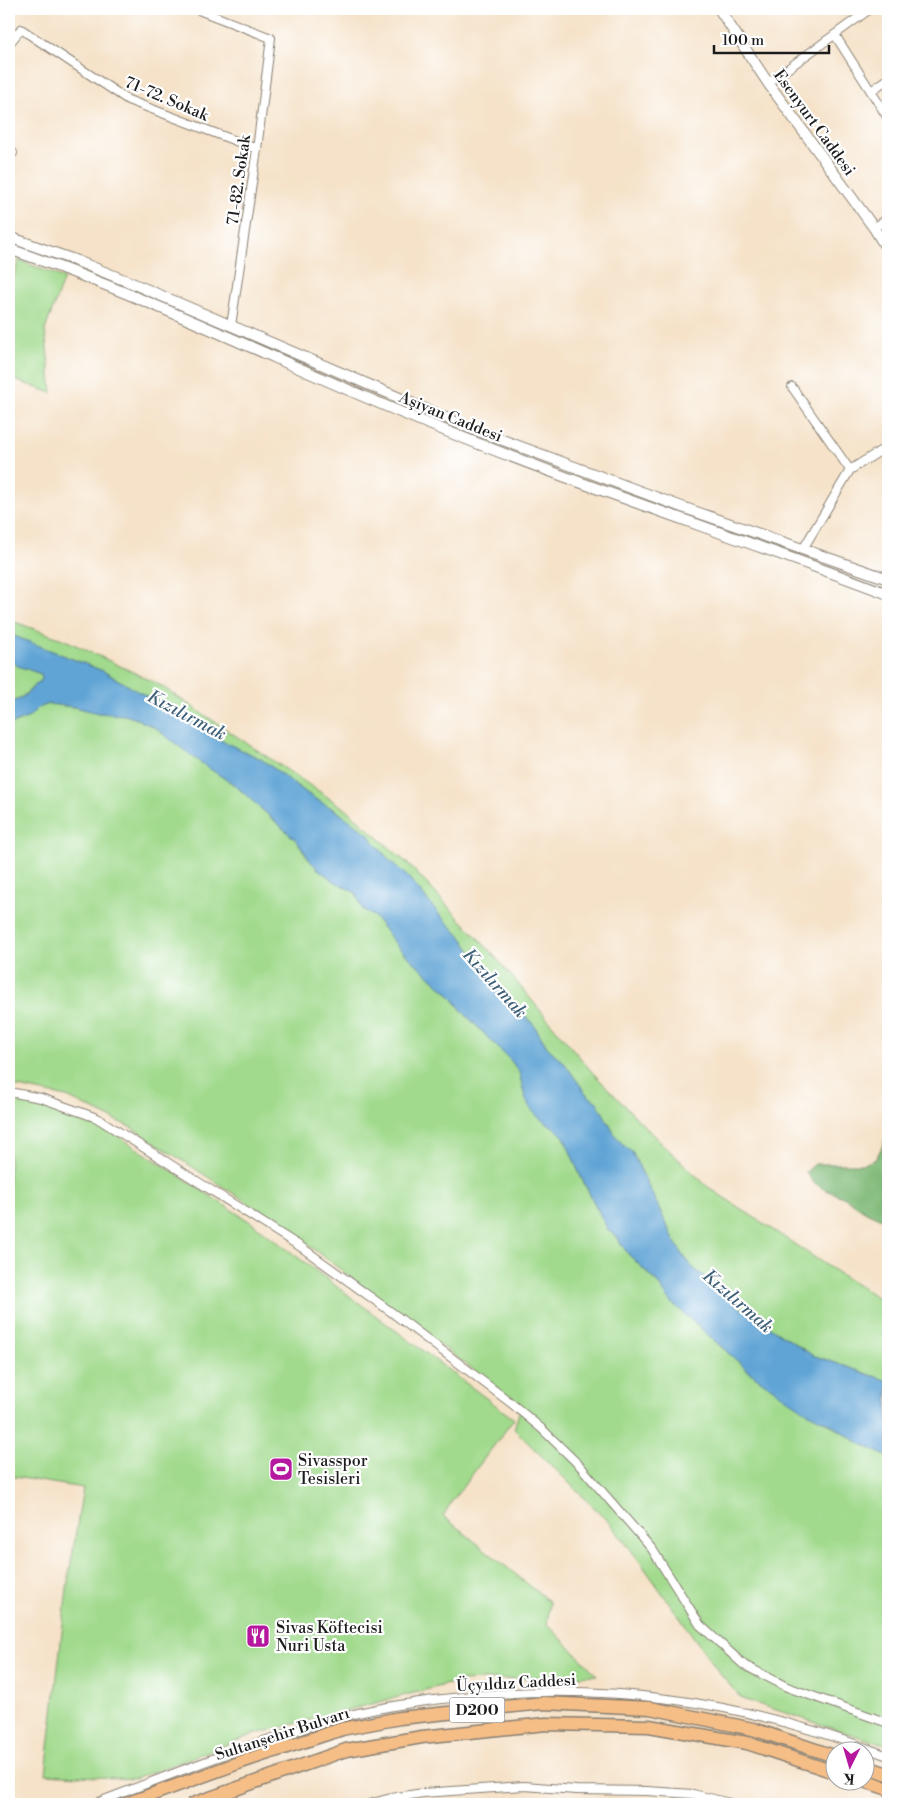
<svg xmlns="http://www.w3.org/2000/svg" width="897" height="1813" font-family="'Libre Bodoni',serif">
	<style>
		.green { fill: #a1da8d; stroke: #5e7b54 }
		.forest { fill: #80ba78; stroke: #4e6b4a }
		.water { fill: #61a4d5; stroke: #3e6078 }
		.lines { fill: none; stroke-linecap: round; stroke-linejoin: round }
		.minor-casing { stroke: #887f72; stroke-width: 10 }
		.tertiary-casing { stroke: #887f72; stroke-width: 12 }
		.trunk-casing { stroke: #887f72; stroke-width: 15 }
		.minor { stroke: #fff; stroke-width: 8 }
		.tertiary { stroke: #fff; stroke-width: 10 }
		.trunk { stroke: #f6be87; stroke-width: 12 }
		.labels { text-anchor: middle; stroke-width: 4.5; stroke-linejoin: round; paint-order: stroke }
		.shield { fill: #fff; stroke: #606060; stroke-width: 1 }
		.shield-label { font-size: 15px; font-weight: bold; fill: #1c1c1c }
		.street-label { font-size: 16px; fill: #1c1c1c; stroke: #fff }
		.poi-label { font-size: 16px; fill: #1c1c1c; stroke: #fff; text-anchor: start }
		.water-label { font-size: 18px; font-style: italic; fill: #3e6078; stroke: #fff }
	</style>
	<rect width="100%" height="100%" fill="#fff"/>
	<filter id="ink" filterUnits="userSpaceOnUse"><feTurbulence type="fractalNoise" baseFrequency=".02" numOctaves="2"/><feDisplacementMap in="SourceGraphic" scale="10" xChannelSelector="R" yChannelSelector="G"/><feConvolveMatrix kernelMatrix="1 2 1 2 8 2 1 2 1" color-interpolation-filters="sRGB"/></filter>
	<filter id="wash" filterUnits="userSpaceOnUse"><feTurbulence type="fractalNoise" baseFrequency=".0096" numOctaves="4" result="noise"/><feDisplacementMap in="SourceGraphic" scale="20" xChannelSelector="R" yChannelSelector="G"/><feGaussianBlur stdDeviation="1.12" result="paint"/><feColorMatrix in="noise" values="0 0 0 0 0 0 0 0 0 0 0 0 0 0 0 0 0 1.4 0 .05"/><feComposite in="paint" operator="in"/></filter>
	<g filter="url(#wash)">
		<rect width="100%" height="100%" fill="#f5e2c8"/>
		<!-- green -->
		<g class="green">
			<path d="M19,260L64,278L45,330L52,393L9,378V293Z"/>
			<path d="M9,620L65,640L158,684L347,810L408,864L492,953L593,1073L655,1137L708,1187L838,1273L888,1304V1381L812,1355L738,1306L730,1295L699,1273L689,1264L676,1244L632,1152L623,1145L615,1135L597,1102L587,1095L565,1064L547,1047L534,1025L484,972L463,939L438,913L408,877L389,860L366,832L335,810L312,797L261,759L224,742L203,729L170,705L146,696L103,671L9,634Z"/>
			<path d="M9,660L18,666L41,674L42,680C27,689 29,696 9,703Z"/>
			<path d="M49,704L74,707L98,713L125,715L137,719L154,727L204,765L236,786L297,841L311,862L334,881L356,893L363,910L374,916L398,947L449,994L464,1013L512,1062L519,1072L525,1097L539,1118L555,1128L564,1136L580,1175L608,1230L617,1238L629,1255L656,1281L670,1301L753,1375L856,1441L888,1457V1746L742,1699L720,1674L638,1559L607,1520L514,1429L521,1406L279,1223L132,1128L67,1097L9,1085V725L29,717L38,708Z"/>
			<path d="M9,1097L57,1107L98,1123L252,1223L514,1419L452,1501L443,1516L550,1602L547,1624L597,1675L460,1681L252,1735L134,1779L46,1774L67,1588L83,1488L9,1476Z"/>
		</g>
		<!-- forest -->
		<path class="forest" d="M888,1137V1222L866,1212L845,1198L824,1189L813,1182L806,1172L815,1164H864L876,1159L886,1138Z"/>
		<!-- water -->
		<path class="water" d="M9,634L103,671L146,696L170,705L203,729L224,742L261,759L312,797L335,810L366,832L389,860L408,877L438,913L463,939L484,972L534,1025L547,1047L565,1064L587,1095L597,1102L615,1135L623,1145L632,1152L676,1244L689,1264L699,1273L730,1295L738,1306L812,1355L888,1381V1457L856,1441L834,1426L805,1411L753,1375L670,1301L656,1281L629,1255L617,1238L608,1230L580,1175L564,1137L555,1128L539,1118L530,1108L525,1097L519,1072L512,1062L464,1013L449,994L398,947L374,916L363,910L356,893L334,881L319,870L311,862L297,841L236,786L204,765L154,727L137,719L125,715L98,713L74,707L49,704L38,708L29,717L9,725V703C29,697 27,690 42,680L41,674L18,666L9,660Z"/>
	</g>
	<g filter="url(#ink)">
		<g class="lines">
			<!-- minor casing -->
			<g class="minor-casing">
				<g id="minor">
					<path d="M196,9L271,38L257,149L231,326"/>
					<path d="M835,35L888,118"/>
					<path d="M9,44L21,29L128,100L257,149"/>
					<path d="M768,83L870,9"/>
					<path d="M871,91L888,79"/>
					<path d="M9,151L13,153"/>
					<path d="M874,228L888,218"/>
					<path d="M792,387L850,470"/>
					<path d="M803,549L850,470L888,446"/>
					<path d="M9,1092L41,1098L97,1118L301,1247L394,1314L511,1403L542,1429L580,1466L652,1549L700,1625L744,1665L787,1687L888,1723"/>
					<path d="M94,1804C174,1773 255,1741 338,1718C375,1708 414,1702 452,1698C605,1680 744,1701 888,1756"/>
					<path d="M369,1804L391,1798L423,1793L524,1786L576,1790L647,1791L693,1794L734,1804"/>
				</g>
			</g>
			<!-- tertiary casing -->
			<g class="tertiary-casing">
				<g id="tertiary">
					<path d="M719,9L768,83L874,228L888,251"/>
					<path d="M9,237L77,261L134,284L465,426L682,507L888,579"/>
					<path d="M9,249C153,298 289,367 429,424C580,486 736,536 888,594"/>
				</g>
			</g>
			<!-- trunk casing -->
			<g class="trunk-casing">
				<g id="trunk">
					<path d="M864,1766L888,1774"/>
					<path d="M861,1780L888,1789"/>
					<path d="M126,1804L241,1762L342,1729L400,1718L543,1703L650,1708L753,1729L834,1756"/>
					<path d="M193,1804L346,1750L422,1737L546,1724L649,1726L747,1743L834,1772"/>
				</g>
			</g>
			<!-- minor -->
			<use href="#minor" class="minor"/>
			<!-- tertiary -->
			<use href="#tertiary" class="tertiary"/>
			<!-- trunk -->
			<use href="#trunk" class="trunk"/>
		</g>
	</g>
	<!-- icons -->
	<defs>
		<g id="stadium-square" transform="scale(1.25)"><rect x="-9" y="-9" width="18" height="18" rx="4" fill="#b5179e" stroke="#fff"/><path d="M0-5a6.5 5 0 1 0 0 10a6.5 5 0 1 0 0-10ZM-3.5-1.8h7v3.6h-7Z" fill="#fff"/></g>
		<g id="restaurant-square" transform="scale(1.25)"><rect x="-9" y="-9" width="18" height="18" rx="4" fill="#b5179e" stroke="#fff"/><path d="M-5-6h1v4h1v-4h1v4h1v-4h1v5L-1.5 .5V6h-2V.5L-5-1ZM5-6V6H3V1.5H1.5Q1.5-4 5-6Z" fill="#fff"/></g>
	</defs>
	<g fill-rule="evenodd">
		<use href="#stadium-square" x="281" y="1469"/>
		<use href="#restaurant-square" x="258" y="1636"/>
	</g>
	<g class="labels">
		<!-- shield labels -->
		<rect class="shield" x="449.5" y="1697.5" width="55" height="25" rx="4"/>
		<g class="shield-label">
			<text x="477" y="1715">D200</text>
		</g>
		<!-- street labels -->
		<g class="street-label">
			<text transform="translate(167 98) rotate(23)" y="6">71-72. Sokak</text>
			<text transform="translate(815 122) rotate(54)" y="6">Esenyurt Caddesi</text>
			<text transform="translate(238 180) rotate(-82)" y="6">71-82. Sokak</text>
			<text transform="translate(451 416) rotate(22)" y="6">Aşiyan Caddesi</text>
			<text transform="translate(516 1682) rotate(-3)" y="6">Üçyıldız Caddesi</text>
			<text transform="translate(282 1733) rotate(-18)" y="6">Sultanşehir Bulvarı</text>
		</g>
		<!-- poi labels -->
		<g class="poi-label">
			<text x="298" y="1466">Sivasspor<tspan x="298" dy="18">Tesisleri</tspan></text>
			<text x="276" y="1633">Sivas Köftecisi<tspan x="276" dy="18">Nuri Usta</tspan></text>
		</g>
		<!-- water labels -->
		<g class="water-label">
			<text transform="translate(187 715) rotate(28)" y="6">Kızılırmak</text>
			<text transform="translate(495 983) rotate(48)" y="6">Kızılırmak</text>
			<text transform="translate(738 1301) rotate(41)" y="6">Kızılırmak</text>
		</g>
	</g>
	<!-- margin -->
	<rect width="897" height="1813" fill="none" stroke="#fff" stroke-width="30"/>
	<!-- north arrow -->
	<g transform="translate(850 1766) rotate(185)"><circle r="24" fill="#ffffff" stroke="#a4a4a4"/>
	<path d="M0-4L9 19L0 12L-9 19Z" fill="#b5179e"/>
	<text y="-8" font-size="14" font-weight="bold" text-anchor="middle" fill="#1c1c1c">K</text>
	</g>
	<!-- scale -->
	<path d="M714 45v8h115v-8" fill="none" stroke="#1c1c1c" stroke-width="2.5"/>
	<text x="722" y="45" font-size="15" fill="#1c1c1c" stroke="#ffffff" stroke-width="4" paint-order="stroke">100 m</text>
</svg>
